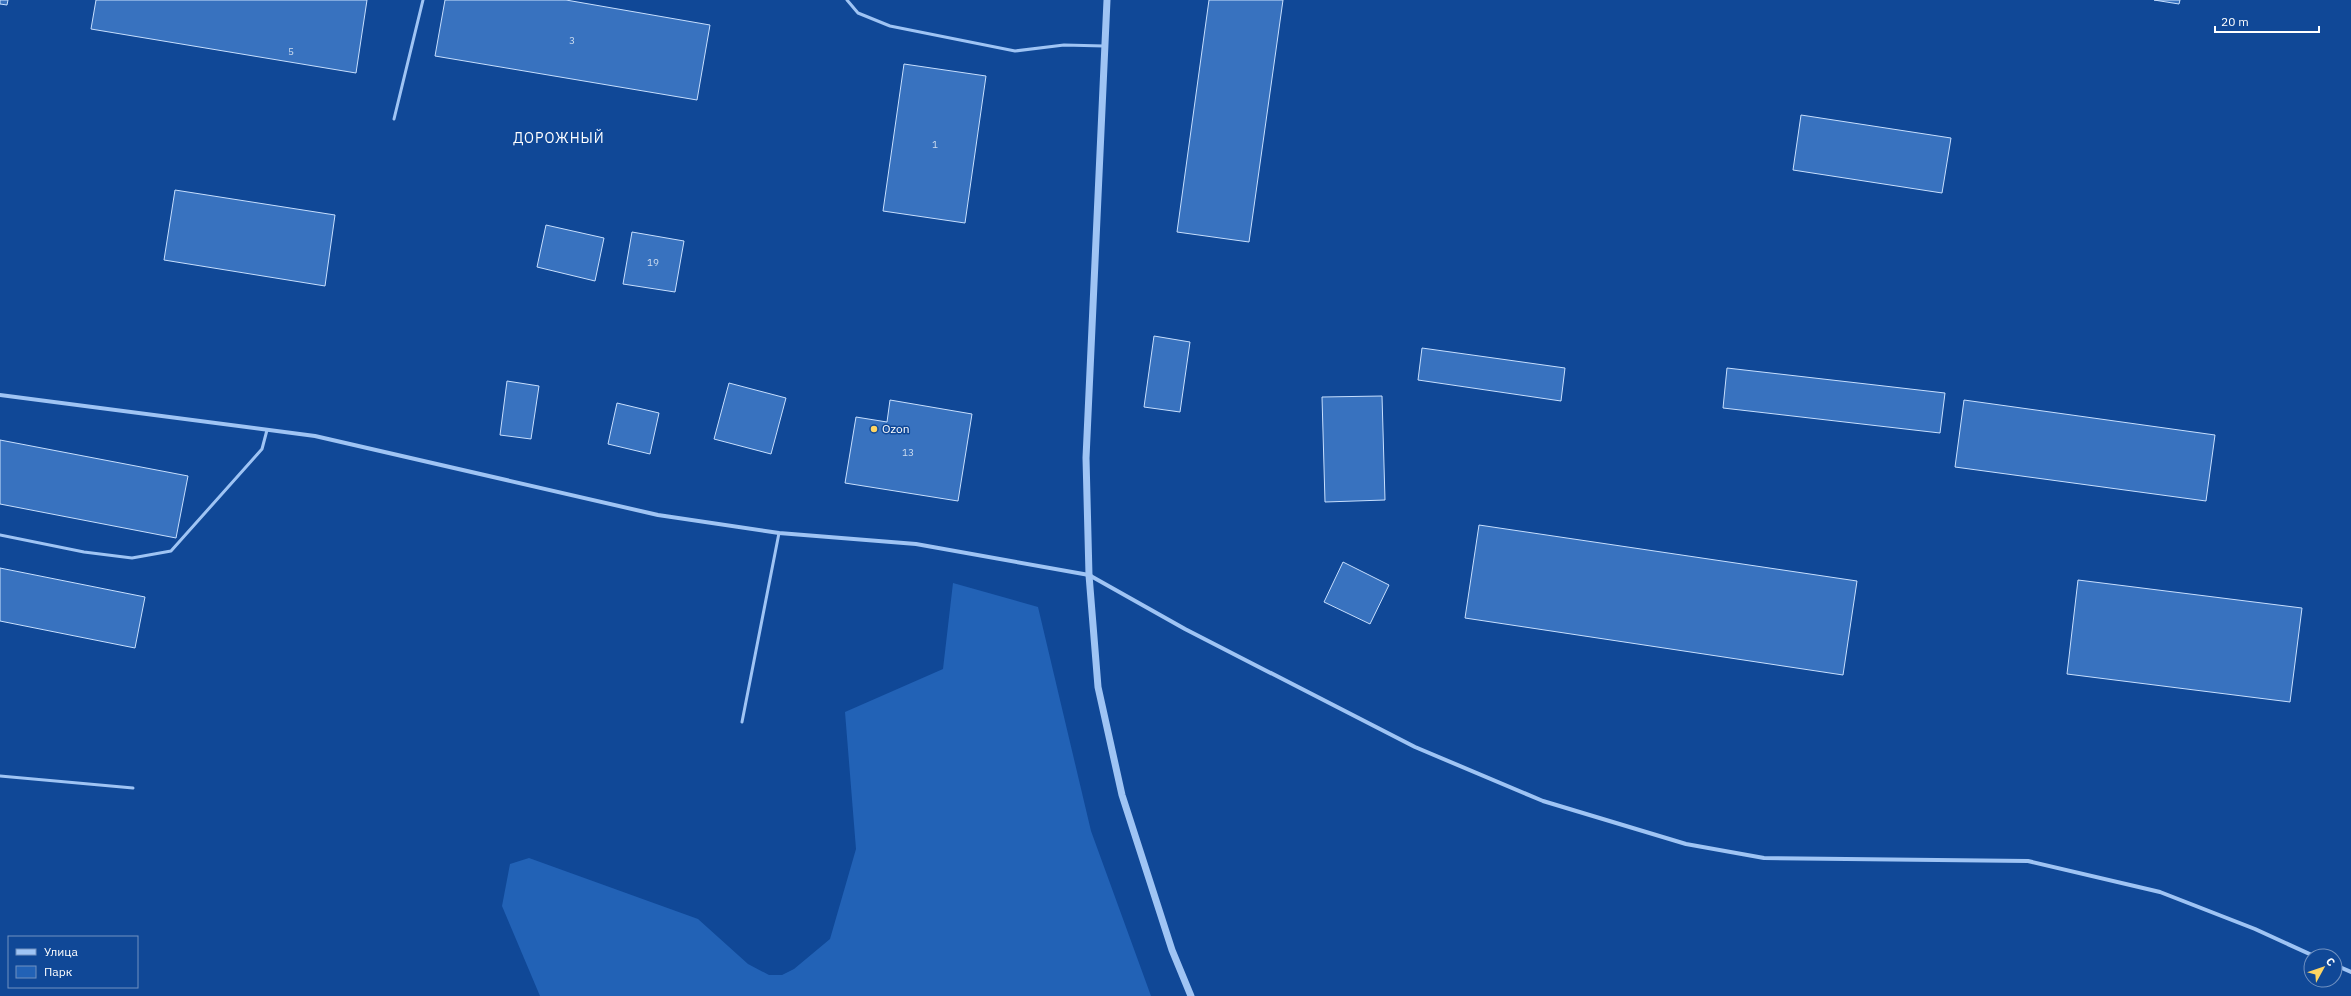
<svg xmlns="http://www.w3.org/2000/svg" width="2351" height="996" font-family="'IBM Plex Sans',sans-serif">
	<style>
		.green { fill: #2262b6 }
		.building { fill: #3872bf; stroke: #c7dffe }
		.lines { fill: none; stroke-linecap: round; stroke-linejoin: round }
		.service { stroke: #9fc4f4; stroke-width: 3 }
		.minor { stroke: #9fc4f4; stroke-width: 4 }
		.tertiary { stroke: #9fc4f4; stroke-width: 7 }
		.poi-dot { fill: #ffd562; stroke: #104897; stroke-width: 1.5 }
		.labels { text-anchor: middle; stroke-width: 3; stroke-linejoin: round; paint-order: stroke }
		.number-label { font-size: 10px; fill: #cddcef }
		.poi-label { font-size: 12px; fill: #fff; stroke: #104897; text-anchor: start }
		.quarter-label { font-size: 14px; letter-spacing: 1px; fill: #fff; stroke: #104897 }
	</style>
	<rect width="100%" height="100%" fill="#104897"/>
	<!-- green -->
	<path class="green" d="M953,583L1038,607L1091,831L1151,996H540L502,906L510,864L529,858L698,919L748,964L769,975H782L794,969L830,939L856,849L845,712L943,669Z"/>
	<!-- building -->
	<g class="building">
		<path d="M0,0H8L7,5L0,4Z"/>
		<path d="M96,0H367L356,73L91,29Z"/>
		<path d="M445,0H566L710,25L697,100L435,56Z"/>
		<path d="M1209,0H1283L1249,242L1177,232Z"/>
		<path d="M2154,0H2180L2179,4Z"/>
		<path d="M904,64L986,76L965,223L883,211Z"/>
		<path d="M1801,115L1951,138L1942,193L1793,170Z"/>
		<path d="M175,190L335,215L325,286L164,260Z"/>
		<path d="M546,225L604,238L595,281L537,267Z"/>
		<path d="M632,232L684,241L675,292L623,284Z"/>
		<path d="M1154,336L1190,342L1180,412L1144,407Z"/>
		<path d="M1422,348L1565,368L1561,401L1418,380Z"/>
		<path d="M1727,368L1945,393L1940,433L1723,408Z"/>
		<path d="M507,381L539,386L531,439L500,435Z"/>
		<path d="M729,383L786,398L771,454L714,439Z"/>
		<path d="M1382,396L1385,500L1325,502L1322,397Z"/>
		<path d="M890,400L972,414L958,501L845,483L856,417L887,422Z"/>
		<path d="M1964,400L2215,435L2206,501L1955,467Z"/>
		<path d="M617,403L659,413L650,454L608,444Z"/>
		<path d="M0,440L188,476L176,538L0,504Z"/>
		<path d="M1479,525L1857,581L1843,675L1465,618Z"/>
		<path d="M1343,562L1389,585L1370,624L1324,602Z"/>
		<path d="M0,568L145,597L135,648L0,621Z"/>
		<path d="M2078,580L2302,608L2290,702L2067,674Z"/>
	</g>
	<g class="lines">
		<!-- service -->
		<g class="service">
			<path d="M847,0L858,13L890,26L1015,51L1064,45L1104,46"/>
			<path d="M394,119L423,0"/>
			<path d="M0,535L84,552L132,558L171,551L262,449L267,430"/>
			<path d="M742,722L779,533"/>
			<path d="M0,776L133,788"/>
		</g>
		<!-- minor -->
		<g class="minor">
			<path d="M0,395L315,436L658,515L779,533L916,544L1089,575L1185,629L1415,747L1543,801L1686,844L1764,858L2028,861L2160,892L2255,929L2314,956"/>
			<path d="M2335,965L2351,972"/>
		</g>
		<!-- tertiary -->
		<path class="tertiary" d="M1107,0L1086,458L1089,575L1098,687L1122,795L1172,950L1191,996"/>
	</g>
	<!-- markers -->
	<circle class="poi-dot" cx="874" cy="429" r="4"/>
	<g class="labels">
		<!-- number labels -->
		<g class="number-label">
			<text x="572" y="44">3</text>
			<text x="291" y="55">5</text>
			<text x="935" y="148">1</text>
			<text x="653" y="266">19</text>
			<text x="908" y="456">13</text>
		</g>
		<!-- poi labels -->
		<g class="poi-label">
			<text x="882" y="433">Ozon</text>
		</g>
		<!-- quarter labels -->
		<g class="quarter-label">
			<text x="559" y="143">ДОРОЖНЫЙ</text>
		</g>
	</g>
	<!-- legend -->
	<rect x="8" y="936" width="130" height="52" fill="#104897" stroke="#7091c1"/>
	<rect x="16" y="949" width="20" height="6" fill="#9fc4f4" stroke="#7091c1"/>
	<text x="44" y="956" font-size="12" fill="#ffffff">Улица</text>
	<rect x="16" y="966" width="20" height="12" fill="#2262b6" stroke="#7091c1"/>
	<text x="44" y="976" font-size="12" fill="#ffffff">Парк</text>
	<!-- north arrow -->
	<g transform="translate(2323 968) rotate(50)"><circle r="19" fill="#104897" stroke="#7091c1"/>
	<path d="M0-3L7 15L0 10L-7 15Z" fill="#ffd562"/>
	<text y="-6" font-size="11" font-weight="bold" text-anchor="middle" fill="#ffffff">С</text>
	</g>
	<!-- scale -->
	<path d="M2215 26v6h104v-6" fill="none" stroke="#ffffff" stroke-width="2"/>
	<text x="2221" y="26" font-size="12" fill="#ffffff" stroke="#104897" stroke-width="3" paint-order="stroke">20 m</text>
</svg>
